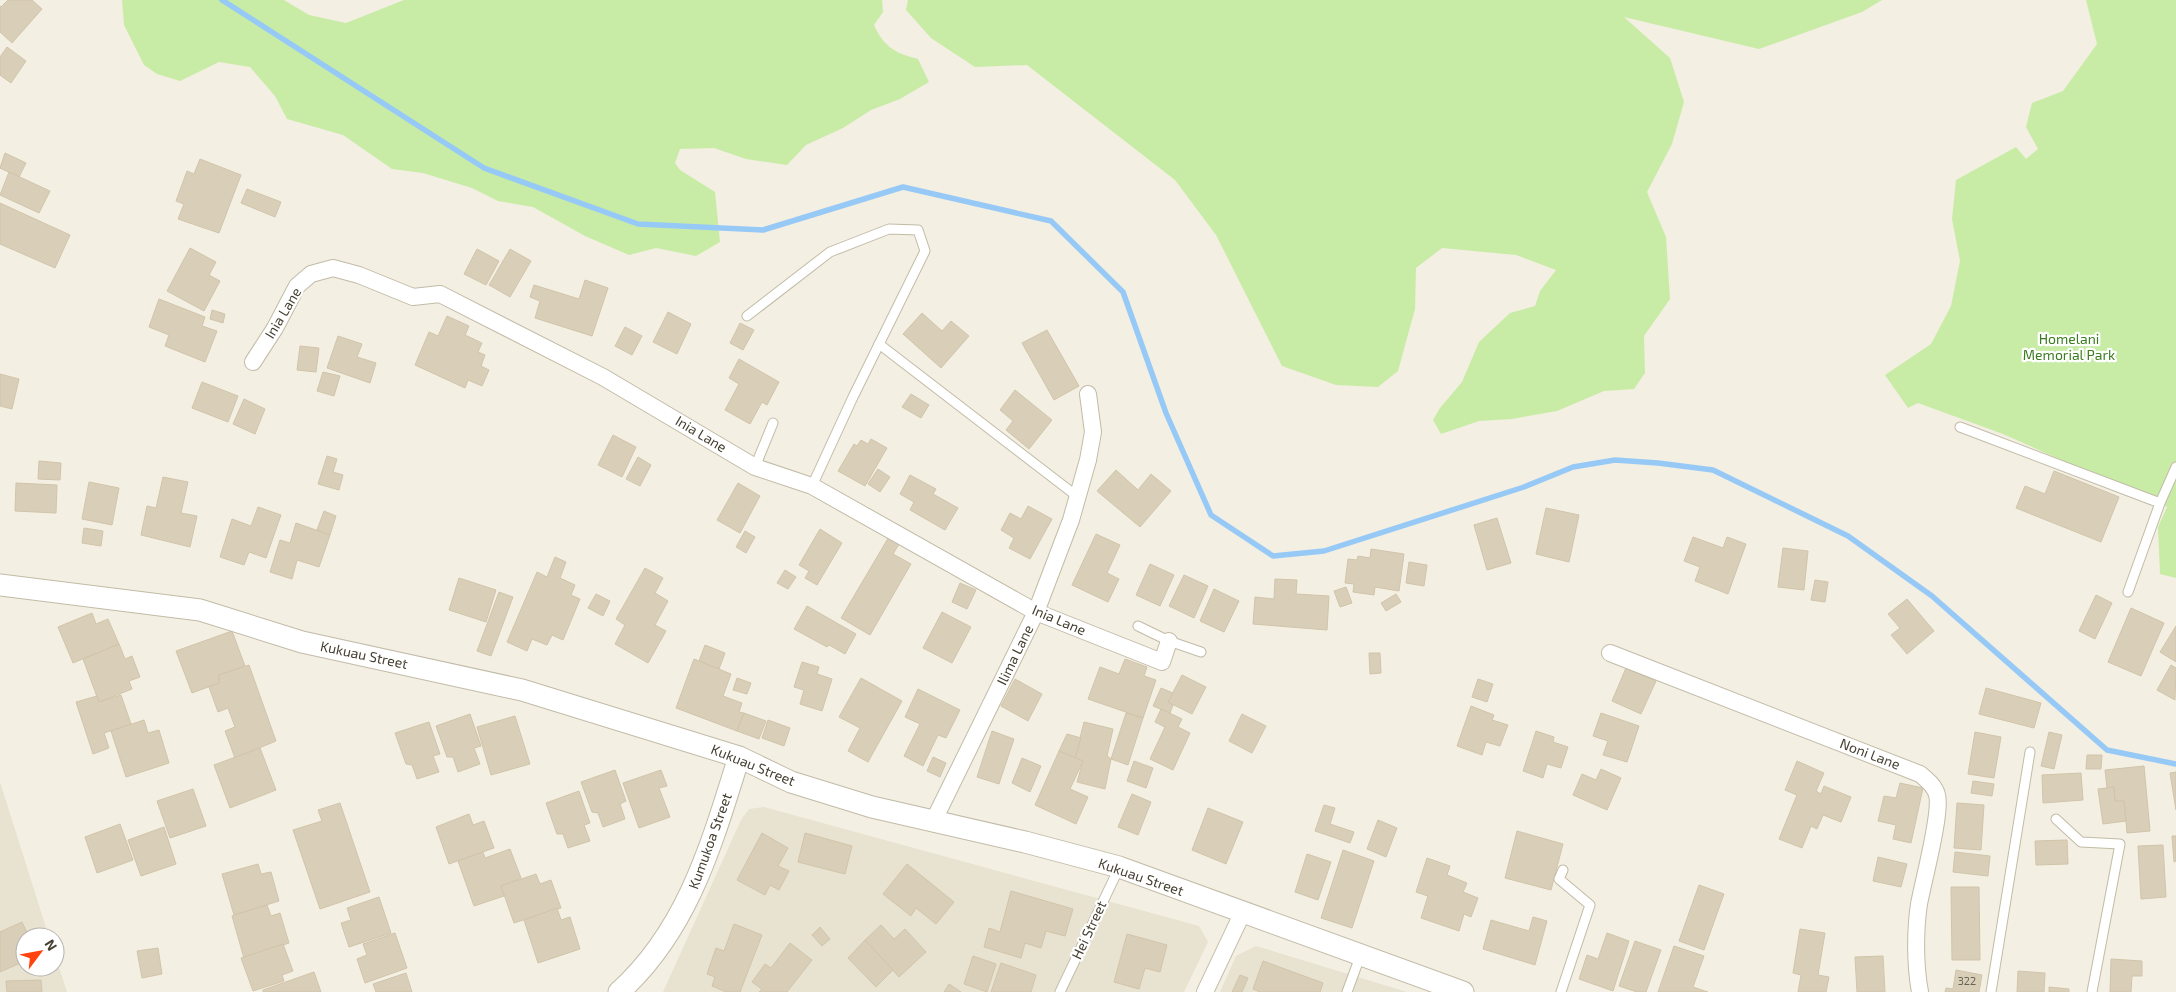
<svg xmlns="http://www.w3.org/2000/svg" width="2176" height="992" font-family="'Exo 2',sans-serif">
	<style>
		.residential { fill: #e8e2d0 }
		.green { fill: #c8eca6 }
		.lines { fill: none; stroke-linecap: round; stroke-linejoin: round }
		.stream { stroke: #97c9f7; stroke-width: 5.5 }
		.building { fill: #d9cfb9; stroke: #d1c4a9 }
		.service-casing { stroke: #c2bba7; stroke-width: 11 }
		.minor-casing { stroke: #c2bba7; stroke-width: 18 }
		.tertiary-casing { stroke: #c2bba7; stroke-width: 23 }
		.service { stroke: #fff; stroke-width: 9 }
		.minor { stroke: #fff; stroke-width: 16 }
		.tertiary { stroke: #fff; stroke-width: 21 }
		.labels { text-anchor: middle; stroke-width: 4.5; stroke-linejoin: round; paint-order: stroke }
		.number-label { font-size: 11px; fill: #6a6354 }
		.street-label { font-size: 14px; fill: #453f32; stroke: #fff }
		.park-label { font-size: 14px; fill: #3c7c20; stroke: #fff }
	</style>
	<rect width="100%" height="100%" fill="#f3efe2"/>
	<!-- residential -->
	<g class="residential">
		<path d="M0,782L49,937H25V967H55V955L67,992H0Z"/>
		<path d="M764,807L1199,926L1208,942L1184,992H663L741,820L749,809Z"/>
		<path d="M1256,946L1407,992H1220L1236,956Z"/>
	</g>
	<!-- green -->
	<g class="green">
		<path d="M122,0H284L309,15L346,23L404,0H882L883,12L874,25C884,47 895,53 918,59L929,82L900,99L871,110L843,128L806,145L787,165L746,159L714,148L680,149L675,163L680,170L715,192L720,242L696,256L656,248L629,255L585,236L533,207L498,201L472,188L423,173L392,169L343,135L287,119L275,96L250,67L219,62L180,81L157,74L144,65L124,25Z"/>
		<path d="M908,0H1882L1862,12L1759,49L1624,17L1670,58L1684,102L1672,144L1647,192L1666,237L1670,299L1644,336L1645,373L1634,389L1604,391L1557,411L1512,419L1479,421L1441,434L1433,420L1440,408L1462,382L1479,342L1510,313L1535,306L1540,291L1556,270L1516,255L1442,248L1416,268L1415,309L1398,371L1378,387L1336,385L1282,366L1216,235L1175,180L1027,65L975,67L931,38L906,10Z"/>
		<path d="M2086,0H2176V578L2160,574L2158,527L2167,507L2003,434L1918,403L1908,408L1885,375L1931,344L1951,306L1960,261L1952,219L1956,180L2016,147L2026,159L2038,149L2026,127L2032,103L2063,91L2097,44Z"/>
	</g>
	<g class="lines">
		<!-- stream -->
		<path class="stream" d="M222,0L484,168L638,224L763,230L903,187L1051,221L1123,292L1166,413L1211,515L1273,556L1324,551L1524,487L1573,467L1615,460L1658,463L1713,470L1848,536L1932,596L2107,750L2176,764"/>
	</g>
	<!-- building -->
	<g class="building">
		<path d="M8,0H32L42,9L12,43L0,32V6L1,7Z"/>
		<path d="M7,47L26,61L11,83L0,75V57Z"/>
		<path d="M5,153L26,163L19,177L0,168Z"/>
		<path d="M200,159L241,175L219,233L178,219L184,204L176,201L187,171L194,174Z"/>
		<path d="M9,172L50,191L39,213L0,195Z"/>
		<path d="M247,189L281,202L275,217L241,203Z"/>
		<path d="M0,203L70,235L55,268L0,244Z"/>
		<path d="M190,248L216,262L209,275L220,281L204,311L167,291Z"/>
		<path d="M477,249L499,261L486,285L464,274Z"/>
		<path d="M510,249L531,261L510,297L489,285Z"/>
		<path d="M585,280L608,288L592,336L535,318L540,301L530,297L534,285L579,299Z"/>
		<path d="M159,299L205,317L202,326L217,331L205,362L165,346L169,335L149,327Z"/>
		<path d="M212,310L225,314L223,323L210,319Z"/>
		<path d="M668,312L691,324L677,354L653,342Z"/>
		<path d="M922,313L942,331L951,321L969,336L941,368L903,334Z"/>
		<path d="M447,316L469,326L465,335L482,343L478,352L485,355L481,366L489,370L482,386L468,380L465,388L415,365L429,332L438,336Z"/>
		<path d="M740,323L754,330L743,350L730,343Z"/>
		<path d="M625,327L642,336L632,355L615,346Z"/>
		<path d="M1047,330L1079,386L1054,400L1022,343Z"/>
		<path d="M338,336L362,344L357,357L376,363L370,383L327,368Z"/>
		<path d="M300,346L319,348L316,372L297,370Z"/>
		<path d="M739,359L779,382L767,405L762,402L750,424L725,410L739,384L729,378Z"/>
		<path d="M323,372L340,376L334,396L317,391Z"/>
		<path d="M0,374L19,379L12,409L0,406Z"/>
		<path d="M202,382L238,396L228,422L192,408Z"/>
		<path d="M1015,390L1052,420L1029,449L1006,430L1013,421L1000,410Z"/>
		<path d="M911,394L929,405L921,418L902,407Z"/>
		<path d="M244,399L265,409L255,434L233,424Z"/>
		<path d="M613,435L636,447L622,477L598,465Z"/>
		<path d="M871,439L887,448L865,486L838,471L854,444L857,446L861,440L868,444Z"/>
		<path d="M327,456L337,459L333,472L343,475L339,490L318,484Z"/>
		<path d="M638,457L651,465L640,486L626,479Z"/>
		<path d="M39,461L61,463L60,480L38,479Z"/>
		<path d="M878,469L890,477L880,492L868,484Z"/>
		<path d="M1116,470L1138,490L1151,474L1171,491L1140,527L1097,491Z"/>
		<path d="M2054,471L2119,497L2101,542L2016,508L2025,486L2045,494Z"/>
		<path d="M910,475L936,489L933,494L958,508L945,530L910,510L914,502L900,494Z"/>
		<path d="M163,477L188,482L181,513L197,516L190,547L141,535L147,506L156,508Z"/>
		<path d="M89,482L119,488L112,525L82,519Z"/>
		<path d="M16,483L57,485L56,513L15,511Z"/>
		<path d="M738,483L760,496L740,533L717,520Z"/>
		<path d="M1028,506L1052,519L1030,559L1009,548L1014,538L1001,530L1010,513L1021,519Z"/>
		<path d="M258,507L281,515L266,558L249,552L244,565L220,557L232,519L251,526Z"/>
		<path d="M1546,508L1579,515L1569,562L1536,554Z"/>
		<path d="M324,511L336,516L330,535L317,530Z"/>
		<path d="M1497,518L1511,563L1487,570L1474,525Z"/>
		<path d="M296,523L330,535L319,567L297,560L292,579L270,572L280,540L290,543Z"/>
		<path d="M84,528L103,531L101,546L82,543Z"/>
		<path d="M820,529L842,543L817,585L805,578L809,571L799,565Z"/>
		<path d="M745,531L755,537L746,553L736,547Z"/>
		<path d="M1096,534L1120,545L1107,573L1119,579L1108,602L1072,585Z"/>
		<path d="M890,535L901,541L893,554L911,564L870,635L841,618Z"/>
		<path d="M1693,537L1723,548L1727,537L1746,544L1728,594L1695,581L1700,567L1684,561Z"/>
		<path d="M1783,548L1808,551L1804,590L1778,587Z"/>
		<path d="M1371,549L1404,554L1399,591L1375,587L1374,595L1353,592L1354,584L1345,583L1348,559L1357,560L1358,556L1370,558Z"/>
		<path d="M555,557L566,562L560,578L575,585L571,595L580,599L563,640L552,635L547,645L532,639L527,651L507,642L537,572L547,577Z"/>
		<path d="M1409,562L1427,565L1424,586L1406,583Z"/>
		<path d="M1150,564L1174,575L1160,606L1136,595Z"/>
		<path d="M645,568L663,578L655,593L668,601L655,625L666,631L648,663L615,644L625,625L616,619Z"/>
		<path d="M785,570L796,577L788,589L777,583Z"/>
		<path d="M1184,575L1208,586L1194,618L1169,606Z"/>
		<path d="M459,578L496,590L486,622L449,610Z"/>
		<path d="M1275,579L1297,580L1296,594L1329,596L1327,630L1253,624L1255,597L1274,599Z"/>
		<path d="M1815,580L1828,582L1825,602L1811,600Z"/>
		<path d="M960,583L976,590L967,609L952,602Z"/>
		<path d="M1346,587L1352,603L1340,607L1334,591Z"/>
		<path d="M1214,589L1239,601L1224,632L1200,621Z"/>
		<path d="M499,592L513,597L491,656L477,651Z"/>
		<path d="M596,594L610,601L603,616L588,608Z"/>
		<path d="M1396,594L1401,602L1386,611L1381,603Z"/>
		<path d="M2096,595L2112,603L2095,639L2079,631Z"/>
		<path d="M1907,599L1934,631L1907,654L1891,635L1900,628L1888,614Z"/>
		<path d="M807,606L856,634L845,654L829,645L827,647L794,629Z"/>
		<path d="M2131,608L2164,623L2141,676L2108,662Z"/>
		<path d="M942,612L971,627L952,663L923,648Z"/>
		<path d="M92,613L96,624L108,619L119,644L73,663L58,627Z"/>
		<path d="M2176,626V662L2160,652Z"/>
		<path d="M232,631L245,666L219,675V683L192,693L176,651Z"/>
		<path d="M119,644L125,659L132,656L140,677L129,681L132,689L99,702L83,659Z"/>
		<path d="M705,645L725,653L719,669L699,661Z"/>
		<path d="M1369,653H1380L1381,673L1370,674Z"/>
		<path d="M694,659L731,674L723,696L742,703L739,712L744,713L737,731L676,708Z"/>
		<path d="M1125,659L1147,667L1144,676L1156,680L1143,718L1088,699L1100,667L1119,674Z"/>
		<path d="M802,662L819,667L817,674L832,679L822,711L800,704L804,690L794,687Z"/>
		<path d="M249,665L276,741L235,758L225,731L235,727L228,708L218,712L209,687L219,683V675Z"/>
		<path d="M2171,665L2176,668L2175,700L2157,690Z"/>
		<path d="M1626,668L1656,681L1641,714L1612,701Z"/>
		<path d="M1182,675L1206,687L1192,714L1168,702Z"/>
		<path d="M737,678L751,683L747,694L733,690Z"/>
		<path d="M861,678L902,701L868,762L848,751L860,728L839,717Z"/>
		<path d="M1015,679L1042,694L1028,721L1001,706Z"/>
		<path d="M1478,679L1493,684L1487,702L1472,697Z"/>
		<path d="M1161,688L1173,693L1168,702L1173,705L1170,713L1153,706Z"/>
		<path d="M1986,688L2041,703L2034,728L1979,714Z"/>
		<path d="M918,689L960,710L946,738L938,735L923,766L904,756L920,724L905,717Z"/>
		<path d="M121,695L131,724L104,733L109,748L93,754L76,702L97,696L99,702Z"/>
		<path d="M1471,706L1494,715L1492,720L1508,725L1500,746L1486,742L1482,755L1457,746Z"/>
		<path d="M1161,709L1182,719L1178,727L1190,733L1173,770L1150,759L1165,727L1155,722Z"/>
		<path d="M744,713L766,721L759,739L737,731Z"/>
		<path d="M1126,713L1143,718L1128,765L1111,759Z"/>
		<path d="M1601,713L1639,726L1627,762L1603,755L1608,741L1593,736Z"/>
		<path d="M470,714L481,746L474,748L480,764L458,772L453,757H447L436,726Z"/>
		<path d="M1242,714L1266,726L1252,753L1229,741Z"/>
		<path d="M515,716L530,764L491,775L477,727Z"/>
		<path d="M144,720L148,733L159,730L169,763L126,777L111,731Z"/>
		<path d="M768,720L790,728L784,746L762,738Z"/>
		<path d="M429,722L440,754L433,756L439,772L417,779L412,765L406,764L395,733Z"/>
		<path d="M1084,722L1113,729L1107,756L1111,759L1105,789L1077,782L1083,761L1075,758Z"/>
		<path d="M992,731L1014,739L999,784L977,777Z"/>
		<path d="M1536,731L1554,737L1553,742L1568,747L1561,768L1547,764L1543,778L1523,771Z"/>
		<path d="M1975,732L2001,737L1994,778L1968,774Z"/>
		<path d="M2049,732L2062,735L2054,769L2041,766Z"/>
		<path d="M1067,734L1081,738L1075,758L1059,751Z"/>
		<path d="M260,748L276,790L230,808L214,765Z"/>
		<path d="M1059,751L1083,761L1070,789L1088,797L1076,824L1035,805Z"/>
		<path d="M2087,755H2102L2101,769H2086Z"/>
		<path d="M933,757L946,763L940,777L927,771Z"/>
		<path d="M1022,758L1041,766L1030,792L1012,783Z"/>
		<path d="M1134,761L1153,768L1146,788L1127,781Z"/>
		<path d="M1797,761L1824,773L1816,791L1821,794L1824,786L1851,797L1841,822L1823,815L1817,829L1811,826L1802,848L1779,839L1797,795L1785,790Z"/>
		<path d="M2144,766L2150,831L2127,833L2124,801H2115L2114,787L2107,788L2105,770Z"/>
		<path d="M1601,769L1621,778L1607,810L1573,795L1582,774L1596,780Z"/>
		<path d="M615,770L626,801L620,804L625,819L603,827L598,813L592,812L581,782Z"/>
		<path d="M661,770L667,786L659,788L670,817L639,828L623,783Z"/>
		<path d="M2176,772V810L2170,773Z"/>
		<path d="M2081,773L2083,800L2043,803L2042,775Z"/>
		<path d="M1973,781L1994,784L1992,796L1971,793Z"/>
		<path d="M1900,783L1923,788L1911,843L1893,839L1896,825L1878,821L1884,796L1896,798Z"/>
		<path d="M2114,787L2115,801H2124L2126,821L2103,824L2098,789Z"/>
		<path d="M193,789L206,826L170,838L157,801Z"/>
		<path d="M579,791L590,823L584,825L590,841L568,848L563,834H557L546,803Z"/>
		<path d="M1132,794L1151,802L1138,835L1118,827Z"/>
		<path d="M340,803L370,892L320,909L293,830L322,821L318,810Z"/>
		<path d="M1957,803L1984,805L1981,850L1954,848Z"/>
		<path d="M1324,805L1335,808L1330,824L1354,832L1350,843L1315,831Z"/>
		<path d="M1208,808L1243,822L1226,864L1192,850Z"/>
		<path d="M469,814L473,825L484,821L494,848L449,864L436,827Z"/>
		<path d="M1378,820L1397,828L1386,857L1367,849Z"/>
		<path d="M120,824L133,860L97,873L85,837Z"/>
		<path d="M164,827L176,864L141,876L128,840Z"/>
		<path d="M1517,831L1563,844L1551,890L1505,878Z"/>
		<path d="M762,833L788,848L778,866L789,871L779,890L770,885L765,895L737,880Z"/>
		<path d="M805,833L852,846L845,874L798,862Z"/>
		<path d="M2172,836H2176V861L2174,862Z"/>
		<path d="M2067,840L2068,864L2036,865L2035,841Z"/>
		<path d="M2163,845L2166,897L2141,899L2138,846Z"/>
		<path d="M510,849L521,878L501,886L504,896L474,906L458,861L483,852L485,858Z"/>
		<path d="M1343,850L1374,861L1352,928L1321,918Z"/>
		<path d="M1955,852L1990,856L1988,876L1953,872Z"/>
		<path d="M1307,854L1331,862L1318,900L1295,892Z"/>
		<path d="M1878,857L1907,864L1901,887L1873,881Z"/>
		<path d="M1427,858L1450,866L1447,875L1467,883L1463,892L1478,898L1471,917L1464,914L1459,931L1421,918L1428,896L1416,892Z"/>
		<path d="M258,864L261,874L271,872L279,901L234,915L222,874Z"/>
		<path d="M907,864L954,902L936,924L916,908L911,916L883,894Z"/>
		<path d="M536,874L540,884L551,880L561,908L514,923L501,886Z"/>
		<path d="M1699,885L1724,894L1704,950L1679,941Z"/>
		<path d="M1951,887H1979L1980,960H1952Z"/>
		<path d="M1011,891L1073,909L1065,936L1046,931L1041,948L1025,943L1021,958L984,947L989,928L1000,932Z"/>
		<path d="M379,897L391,933L349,947L341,923L351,920L347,908Z"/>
		<path d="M267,905L271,916L280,913L289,943L244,958L232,916Z"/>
		<path d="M557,908L561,920L570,917L580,949L538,963L524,920Z"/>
		<path d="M1533,917L1547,921L1535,965L1483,949L1491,920L1529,931Z"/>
		<path d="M22,922L29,937H25V961L0,972V932Z"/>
		<path d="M734,924L762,935L740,992H726L712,986L715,977L707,974L716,948L724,951Z"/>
		<path d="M881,925L894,939L905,929L926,952L899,977L865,940Z"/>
		<path d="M820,927L830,939L822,946L812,935Z"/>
		<path d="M1800,929L1825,933L1818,975L1829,977L1826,992H1798L1801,975L1793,973Z"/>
		<path d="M395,933L407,968L365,983L357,959L367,955L363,944Z"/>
		<path d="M1607,933L1629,941L1613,991L1579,979L1587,955L1598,959Z"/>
		<path d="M1127,934L1167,945L1160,972L1145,968L1139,989L1114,982Z"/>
		<path d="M865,940L893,970L876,987L848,958Z"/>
		<path d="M1635,941L1661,950L1646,992H1637L1619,986Z"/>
		<path d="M790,943L812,960L787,992H759L762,989L752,982L765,964L771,968Z"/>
		<path d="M283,944L293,971L282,975L284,981L253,991L241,958Z"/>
		<path d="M1674,946L1704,956L1693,987L1708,992H1658Z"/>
		<path d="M158,948L162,974L142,978L137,951Z"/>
		<path d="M973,956L996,964L987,992L964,984Z"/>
		<path d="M1883,956L1885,992H1857L1855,957Z"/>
		<path d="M2111,959L2142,961V976H2132L2131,992H2110Z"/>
		<path d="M1263,961L1323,983L1320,992H1260L1253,989Z"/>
		<path d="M1001,963L1036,975L1031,992H991Z"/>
		<path d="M1956,970L1982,975L1979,992H1945L1946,988L1953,989Z"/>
		<path d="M2018,971L2045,973L2044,992H2017Z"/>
		<path d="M314,972L321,992H263V990Z"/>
		<path d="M406,973L412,992H376L373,984Z"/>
		<path d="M1240,975L1248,978L1242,992H1232Z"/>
		<path d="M41,980L42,992H7L6,981Z"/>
		<path d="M949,984L961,992H944Z"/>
		<path d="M2049,987L2069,989V992H2049Z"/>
	</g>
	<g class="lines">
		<!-- service casing -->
		<g class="service-casing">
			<g id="service">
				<path d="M747,316L830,252L889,229L918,230L925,251L853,397L812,486"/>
				<path d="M879,344L1078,497"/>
				<path d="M1960,427L2160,503"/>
				<path d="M755,467L773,423"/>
				<path d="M2128,592L2160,503L2176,467"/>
				<path d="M1138,626L1169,641L1201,652"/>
				<path d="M2056,819L2081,842L2120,844L2092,992"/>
				<path d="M1060,992L1119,868"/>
				<path d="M1347,992L1361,954"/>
				<path d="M1561,992L1590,905L1559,879L1563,870"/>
				<path d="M1991,992L2030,752"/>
			</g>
		</g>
		<!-- minor casing -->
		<g class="minor-casing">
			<g id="minor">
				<path d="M253,362L275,328L297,286L311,274L333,268L359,275L413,297L440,294L603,377L755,467L812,486L1036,612L1162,662L1169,641"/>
				<path d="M1610,653L1920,774C1926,779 1935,786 1937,795C1942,812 1923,882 1919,904C1915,931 1915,965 1920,992"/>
				<path d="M933,822L1036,612L1071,520L1088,460L1093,432L1088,394"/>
				<path d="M1205,992L1242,914"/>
			</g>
		</g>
		<!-- tertiary casing -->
		<g class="tertiary-casing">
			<g id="tertiary">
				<path d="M0,585L200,610L302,642L522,690L739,757L791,782L872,807L1025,842L1119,867L1463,992"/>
				<path d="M619,992C688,930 712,843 739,757"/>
			</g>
		</g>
		<!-- service -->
		<use href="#service" class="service"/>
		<!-- minor -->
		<use href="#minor" class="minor"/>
		<!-- tertiary -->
		<use href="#tertiary" class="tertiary"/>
	</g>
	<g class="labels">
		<!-- number labels -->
		<g class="number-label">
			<text x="1967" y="985">322</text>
		</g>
		<!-- street labels -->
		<g class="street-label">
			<text transform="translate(283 313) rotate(-59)" y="5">Inia Lane</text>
			<text transform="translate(701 434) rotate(31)" y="5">Inia Lane</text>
			<text transform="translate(1059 620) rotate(23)" y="5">Inia Lane</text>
			<text transform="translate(364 655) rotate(12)" y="5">Kukuau Street</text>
			<text transform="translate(1015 655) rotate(-64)" y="5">Ilima Lane</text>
			<text transform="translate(1870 754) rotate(21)" y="5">Noni Lane</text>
			<text transform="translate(753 765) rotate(22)" y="5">Kukuau Street</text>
			<text transform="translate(710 841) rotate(-70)" y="5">Kumukoa Street</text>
			<text transform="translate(1141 877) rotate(19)" y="5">Kukuau Street</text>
			<text transform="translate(1089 930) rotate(-65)" y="5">Hei Street</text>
		</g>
		<!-- park labels -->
		<g class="park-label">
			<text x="2069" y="344">Homelani<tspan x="2069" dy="16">Memorial Park</tspan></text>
		</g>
	</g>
	<!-- north arrow -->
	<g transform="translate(40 952) rotate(58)"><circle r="24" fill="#ffffff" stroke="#b5b2ad"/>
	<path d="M0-4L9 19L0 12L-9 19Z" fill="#ff430d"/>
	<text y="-8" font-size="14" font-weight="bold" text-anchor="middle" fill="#453f32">N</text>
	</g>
</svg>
